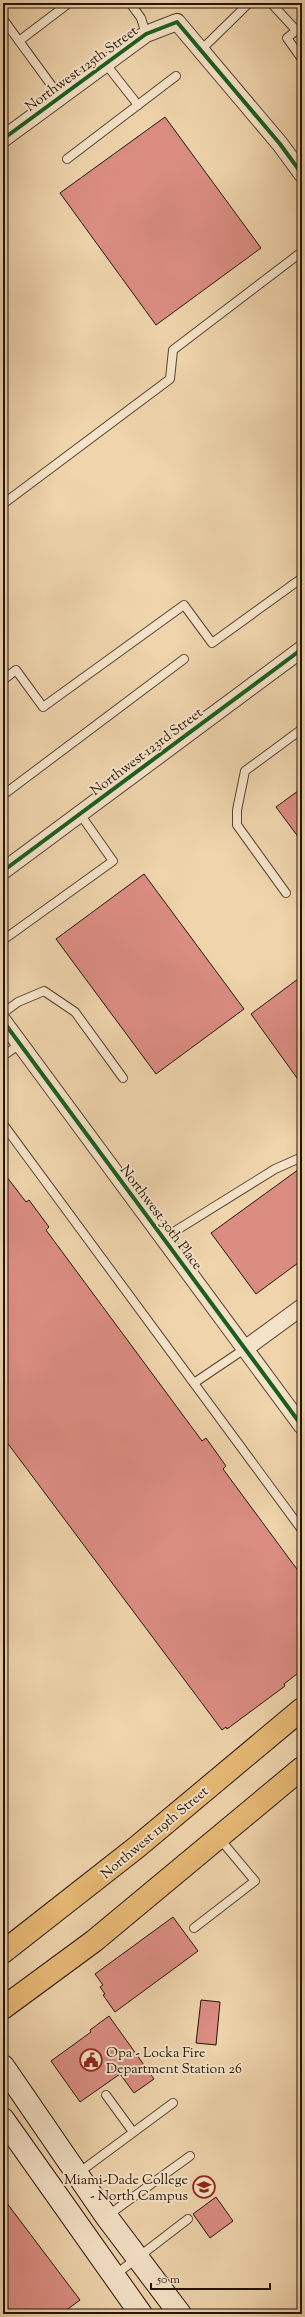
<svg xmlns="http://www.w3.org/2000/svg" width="305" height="2317" font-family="'Sorts Mill Goudy',serif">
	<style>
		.building { fill: #db8d82; stroke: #251307 }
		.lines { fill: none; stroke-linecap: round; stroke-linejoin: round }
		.service-casing { stroke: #584330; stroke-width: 10 }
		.minor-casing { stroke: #584330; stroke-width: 18 }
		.secondary-casing { stroke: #251307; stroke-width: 24 }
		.trunk-casing { stroke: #251307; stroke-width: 24 }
		.service { stroke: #f5e3c9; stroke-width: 8 }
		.minor { stroke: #f5e3c9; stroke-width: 16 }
		.secondary { stroke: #f5e3c9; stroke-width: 22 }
		.trunk { stroke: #e8ba76; stroke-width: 22 }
		.cycleway-casing { stroke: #f5e3c9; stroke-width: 6 }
		.cycleway { stroke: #1b5e20; stroke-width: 4 }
		.labels { text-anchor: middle; stroke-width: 4; stroke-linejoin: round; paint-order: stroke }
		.street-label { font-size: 14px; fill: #251307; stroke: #f5e3c9 }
		.poi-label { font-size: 14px; fill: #251307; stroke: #f5e3c9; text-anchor: start }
	</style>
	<rect width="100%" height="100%" fill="#efd4ac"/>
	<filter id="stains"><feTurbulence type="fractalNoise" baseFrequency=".005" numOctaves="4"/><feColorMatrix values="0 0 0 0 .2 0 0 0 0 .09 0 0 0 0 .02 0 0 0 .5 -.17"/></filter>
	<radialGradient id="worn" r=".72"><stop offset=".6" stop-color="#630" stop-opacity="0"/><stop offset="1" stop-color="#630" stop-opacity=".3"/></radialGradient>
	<!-- building -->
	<g class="building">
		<path d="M165,117L261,248L156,325L60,193Z"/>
		<path d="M302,788V842L276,807Z"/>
		<path d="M144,874L244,1009L156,1074L56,939Z"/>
		<path d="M302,976V1085L251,1014Z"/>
		<path d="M302,1167V1260L256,1294L211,1233Z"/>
		<path d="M3,1172L26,1202L29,1200L49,1227L46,1230L202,1441L206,1438L226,1466L223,1469L302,1576V1670L284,1684L285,1686L227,1729L226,1727L222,1730L3,1437Z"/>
		<path d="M173,1917L198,1951L115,2012L103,1995L105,1994L100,1987L103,1985L95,1974Z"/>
		<path d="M201,2000L220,2002L216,2045L196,2043Z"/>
		<path d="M109,2016L154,2079L134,2093L120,2074L80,2102L51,2061L91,2032L90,2030Z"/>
		<path d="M216,2197L233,2221L210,2238L193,2214Z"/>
		<path d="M3,2198L80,2300L61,2314H3Z"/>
	</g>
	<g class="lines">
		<!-- service casing -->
		<g class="service-casing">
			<g id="service">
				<path d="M130,3L141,18L146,34"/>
				<path d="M271,3L296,30"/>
				<path d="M3,19L60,97"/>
				<path d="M302,26L287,38L302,59"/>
				<path d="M19,41L69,3"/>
				<path d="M201,50L249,3"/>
				<path d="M105,63L138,105"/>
				<path d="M67,159L176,76"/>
				<path d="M3,504L170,379L173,350L299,254L302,259"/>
				<path d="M3,680L16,670L43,707L184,605L212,643L302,578"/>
				<path d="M3,795L184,659"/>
				<path d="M286,893L237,825V810L245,771L302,729"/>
				<path d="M3,940L113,861L80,814"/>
				<path d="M3,1013L18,1002L44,991L75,1012L123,1078"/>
				<path d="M3,1056L20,1044"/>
				<path d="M3,1124L302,1530"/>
				<path d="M164,1238L275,1169L302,1157"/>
				<path d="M194,1383L246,1348"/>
				<path d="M194,1928L255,1881L219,1838"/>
				<path d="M106,2095L133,2132"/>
				<path d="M77,2174L173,2103"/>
				<path d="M107,2216L190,2156"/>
				<path d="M115,2275L188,2219"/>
			</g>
		</g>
		<!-- minor casing -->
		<g class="minor-casing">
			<g id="minor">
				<path d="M3,139L146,34L177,22L280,144L302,174"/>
				<path d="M3,871L302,649"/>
				<path d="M3,1021L302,1426"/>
				<path d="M246,1348L302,1307"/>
			</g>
		</g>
		<!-- secondary casing -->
		<g class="secondary-casing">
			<g id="secondary">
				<path d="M3,2066L106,2216L180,2314"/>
				<path d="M3,2119L141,2314"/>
			</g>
		</g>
		<!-- trunk casing -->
		<g class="trunk-casing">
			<g id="trunk">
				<path d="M3,1952L137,1847L302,1709"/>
				<path d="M3,2008L94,1941L302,1768"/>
			</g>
		</g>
		<!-- service -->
		<use href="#service" class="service"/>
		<!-- minor -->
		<use href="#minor" class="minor"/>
		<!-- secondary -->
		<use href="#secondary" class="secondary"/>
		<!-- trunk -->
		<use href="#trunk" class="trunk"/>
		<!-- cycleway casing -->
		<g class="cycleway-casing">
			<g id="cycleway">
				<path d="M3,139L146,34L177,22L280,144L302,174"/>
				<path d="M3,871L302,649"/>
				<path d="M3,1021L302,1426"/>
			</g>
		</g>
		<!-- cycleway -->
		<use href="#cycleway" class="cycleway"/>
	</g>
	<!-- icons -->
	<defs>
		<g id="civic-ring" transform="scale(1.15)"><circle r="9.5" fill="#f5e3c9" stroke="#8f2418" stroke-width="1.5"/><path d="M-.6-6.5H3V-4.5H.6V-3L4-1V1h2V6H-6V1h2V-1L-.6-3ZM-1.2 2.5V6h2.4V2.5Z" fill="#8f2418"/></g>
		<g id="university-ring" transform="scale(1.15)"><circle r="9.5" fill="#f5e3c9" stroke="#8f2418" stroke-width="1.5"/><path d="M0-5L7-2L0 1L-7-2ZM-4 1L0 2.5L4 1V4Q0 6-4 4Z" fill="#8f2418"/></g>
	</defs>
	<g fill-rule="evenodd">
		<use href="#civic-ring" x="91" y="2060"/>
		<use href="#university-ring" x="204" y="2187"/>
	</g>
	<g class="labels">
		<!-- street labels -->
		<g class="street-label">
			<text transform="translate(81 68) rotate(-36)" y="5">Northwest 125th Street</text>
			<text transform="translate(146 751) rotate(-37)" y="5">Northwest 123rd Street</text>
			<text transform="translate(162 1217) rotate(53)" y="5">Northwest 30th Place</text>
			<text transform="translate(154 1832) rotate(-40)" y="5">Northwest 119th Street</text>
		</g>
		<!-- poi labels -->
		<g class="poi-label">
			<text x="106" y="2057">Opa - Locka Fire<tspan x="106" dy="16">Department Station 26</tspan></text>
			<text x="188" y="2184" text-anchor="end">Miami-Dade College<tspan x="188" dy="16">- North Campus</tspan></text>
		</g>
	</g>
	<!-- margin -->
	<rect width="305" height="2317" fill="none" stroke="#efd4ac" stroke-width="16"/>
	<rect x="4" y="4" width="297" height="2309" fill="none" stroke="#251307" stroke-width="2"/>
	<rect x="8" y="8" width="289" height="2301" fill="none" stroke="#251307"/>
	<!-- scale -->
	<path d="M151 2283v6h119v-6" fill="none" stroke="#251307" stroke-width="2"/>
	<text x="157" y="2283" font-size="12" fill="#251307" stroke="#f5e3c9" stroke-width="3" paint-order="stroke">50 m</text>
	<rect width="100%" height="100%" filter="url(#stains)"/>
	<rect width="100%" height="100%" fill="url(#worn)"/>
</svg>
